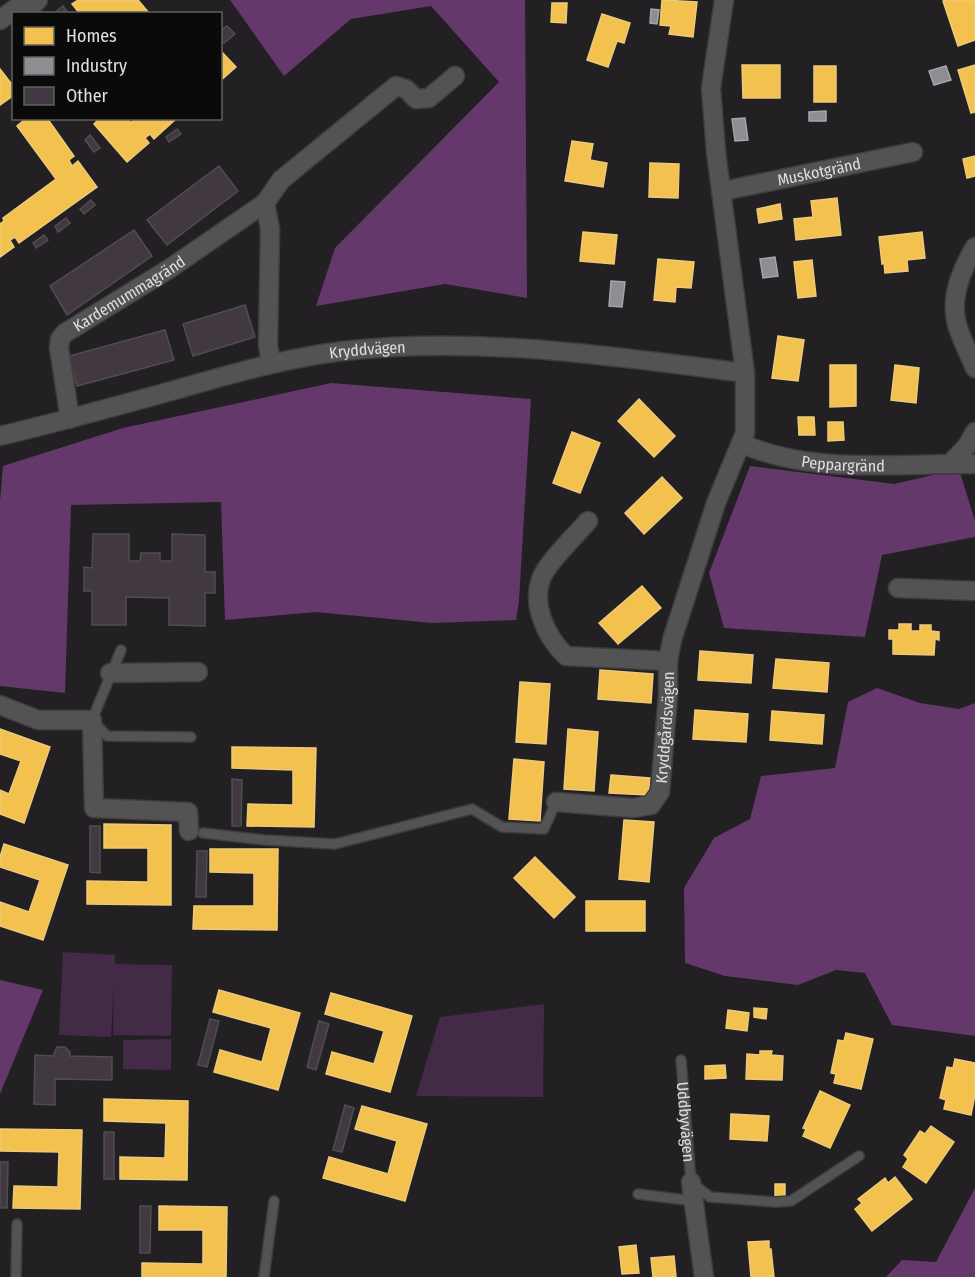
<svg xmlns="http://www.w3.org/2000/svg" width="975" height="1277" font-family="'Fira Sans Condensed',sans-serif">
	<style>
		.green { fill: #432a47 }
		.forest { fill: #64386b }
		.homes { fill: #f2c14e; stroke: #edca7a; stroke-width: 1.5 }
		.industry { fill: #8d8d92; stroke: #a6a5aa; stroke-width: 1.5 }
		.building { fill: #413842; stroke: #4f4e4f; stroke-width: 1.5 }
		.lines { fill: none; stroke-linecap: round; stroke-linejoin: round }
		.lane-casing { stroke: #3e3c3e; stroke-width: 12 }
		.street-casing { stroke: #3e3c3e; stroke-width: 21 }
		.lane { stroke: #545354; stroke-width: 9 }
		.street { stroke: #545354; stroke-width: 18 }
		.labels { text-anchor: middle; stroke-width: 6; stroke-linejoin: round; paint-order: stroke }
		.street-label { font-size: 16px; fill: #e0dee1; stroke: #0b0a0b }
	</style>
	<rect width="100%" height="100%" fill="#222022"/>
	<!-- green -->
	<g class="green">
		<path d="M63,952L115,955V964L172,965L171,1036L113,1035L114,983L111,1037L59,1035Z"/>
		<path d="M544,1004L543,1097L416,1096L440,1017Z"/>
		<path d="M171,1039V1070L123,1069V1040Z"/>
	</g>
	<!-- forest -->
	<g class="forest">
		<path d="M230,0H525L527,298L445,284L316,306L335,248L499,82L431,6L351,19L284,76Z"/>
		<path d="M331,383L531,399L519,601L516,620L432,623L316,612L225,620L221,502L71,505L65,693L0,686V501L3,466L123,428Z"/>
		<path d="M750,466L894,484L959,469L975,521V537L882,555L865,637L724,628L709,573Z"/>
		<path d="M877,688L920,703L959,709L975,703V1036L892,1025L865,973L836,970L798,985L725,976L685,963L684,888L714,838L750,819L761,776L835,768L848,702Z"/>
		<path d="M0,980L43,990L0,1094Z"/>
		<path d="M975,1188V1277H886L902,1260L936,1262Z"/>
	</g>
	<!-- homes -->
	<g class="homes">
		<path d="M78,0H138L149,13L80,14L72,4Z"/>
		<path d="M662,0L697,2L693,37L669,34L671,26L660,25Z"/>
		<path d="M947,0H975V40L958,46L943,1Z"/>
		<path d="M552,3H567L566,23L551,22Z"/>
		<path d="M602,14L630,23L624,43L617,41L608,67L587,60Z"/>
		<path d="M220,50L236,67L220,81Z"/>
		<path d="M742,65H780V98H743Z"/>
		<path d="M975,65V112L971,113L958,70Z"/>
		<rect x="814" y="66" width="22" height="36"/>
		<path d="M0,69L14,87V95L0,105Z"/>
		<path d="M27,118H47L74,156L69,160L72,166L78,161L97,187L19,243L15,237L10,240L14,247L0,257V224L4,221L3,218L56,179L17,126Z"/>
		<path d="M100,118H127L131,123L135,118H177L154,139L150,134L145,138L149,143L127,162L94,124Z"/>
		<path d="M572,141L593,144L590,160L607,163L603,187L565,181Z"/>
		<path d="M975,156V176L967,178L963,159Z"/>
		<path d="M650,163L679,164L678,198L649,197Z"/>
		<path d="M837,198L841,235L796,240L794,219L813,217L811,201Z"/>
		<path d="M780,204L782,219L759,223L757,209Z"/>
		<path d="M583,232L617,235L614,264L580,261Z"/>
		<path d="M922,232L925,258L907,260L908,271L885,273L884,263L882,264L879,237Z"/>
		<path d="M658,259L694,262L691,288L676,287L675,302L654,300Z"/>
		<path d="M812,260L816,296L798,298L794,262Z"/>
		<path d="M778,336L804,340L798,381L772,378Z"/>
		<path d="M830,365H856V406L830,407Z"/>
		<path d="M895,365L919,368L916,403L891,400Z"/>
		<path d="M639,399L675,436L654,457L618,421Z"/>
		<path d="M798,417H814L815,435H799Z"/>
		<path d="M828,422H843L844,440L828,441Z"/>
		<path d="M572,432L600,443L580,493L553,483Z"/>
		<path d="M662,477L682,498L644,534L625,513Z"/>
		<path d="M642,586L661,608L618,644L599,623Z"/>
		<path d="M899,624H911V631H920V625H931V631L939,632V640L935,639L934,655L893,654V639H889V630H899Z"/>
		<path d="M700,651L753,655L751,683L698,680Z"/>
		<path d="M776,659L829,663L827,692L773,688Z"/>
		<path d="M600,670L653,674L651,703L598,699Z"/>
		<path d="M520,682L550,684L546,744L516,742Z"/>
		<path d="M695,710L748,714L746,742L693,739Z"/>
		<path d="M772,711L824,715L822,744L770,740Z"/>
		<path d="M0,729L50,747L24,823L0,814V790L9,794L21,761L0,754Z"/>
		<path d="M568,729L598,732L594,791L564,789Z"/>
		<path d="M232,747L316,748L314,827L247,826L248,804L293,805V770L232,768Z"/>
		<path d="M514,759L544,762L540,821L509,819Z"/>
		<path d="M611,775L650,778L648,795L609,793Z"/>
		<path d="M624,820L654,822L649,882L619,879Z"/>
		<path d="M104,824L171,825V905L87,904V881L148,882V848H104Z"/>
		<path d="M4,844L68,865L43,940L0,926V902L29,912L40,880L0,867V857Z"/>
		<path d="M210,849H278L277,930L193,929L194,906H254V873L210,872Z"/>
		<path d="M535,857L575,897L554,918L514,878Z"/>
		<rect x="586" y="901" width="59" height="30"/>
		<path d="M219,990L300,1013L278,1090L214,1072L220,1050L262,1062L271,1028L213,1012Z"/>
		<path d="M331,993L412,1016L390,1092L326,1074L332,1052L374,1064L384,1031L325,1014Z"/>
		<path d="M754,1008L767,1009L766,1019L754,1017Z"/>
		<path d="M728,1010L749,1013L747,1031L726,1028Z"/>
		<path d="M846,1033L873,1039L861,1089L834,1083L836,1074L831,1073L838,1040L844,1041Z"/>
		<path d="M760,1051H772L771,1055L783,1056L782,1080L746,1079L747,1054L760,1055Z"/>
		<path d="M955,1059L975,1063V1095L971,1115L944,1109L946,1100L940,1098L947,1067L953,1068Z"/>
		<path d="M725,1065L726,1078L705,1079V1066Z"/>
		<path d="M820,1091L850,1105L830,1148L803,1136L806,1129L803,1128Z"/>
		<path d="M104,1099L188,1101L187,1180L120,1179V1157L165,1158L166,1123L104,1121Z"/>
		<path d="M362,1106L427,1124L405,1201L323,1178L329,1157L388,1174L397,1141L355,1129Z"/>
		<path d="M731,1114L769,1116L767,1141L730,1139Z"/>
		<path d="M931,1126L954,1142L926,1183L903,1167L908,1159L904,1155L920,1131L925,1134Z"/>
		<path d="M0,1129L82,1130L80,1209L13,1208L14,1186L58,1187L59,1152L0,1151Z"/>
		<path d="M895,1177L912,1199L872,1231L855,1209L862,1203L858,1199L885,1178L888,1183Z"/>
		<rect x="775" y="1184" width="10" height="12"/>
		<path d="M159,1206L227,1207L226,1277H142V1263L203,1264V1230H159Z"/>
		<path d="M769,1241V1249H771L774,1277H751L748,1242Z"/>
		<path d="M636,1245L639,1273L622,1274L619,1247Z"/>
		<path d="M674,1256L676,1277H653L651,1258Z"/>
	</g>
	<!-- industry -->
	<g class="industry">
		<path d="M651,9L659,10L657,24L650,23Z"/>
		<path d="M946,66L951,80L934,85L929,71Z"/>
		<path d="M826,111V121H809V112Z"/>
		<path d="M745,118L748,140L735,141L732,119Z"/>
		<path d="M775,257L778,276L763,278L760,259Z"/>
		<path d="M611,281L625,282L622,307L609,306Z"/>
	</g>
	<!-- building -->
	<g class="building">
		<path d="M63,6L69,14H53Z"/>
		<path d="M227,26L235,34L224,43L220,39V31Z"/>
		<path d="M177,129L181,134L169,142L166,137Z"/>
		<path d="M90,135L100,148L94,152L85,140Z"/>
		<path d="M219,166L238,191L167,245L147,220Z"/>
		<path d="M91,200L95,205L84,214L80,209Z"/>
		<path d="M66,218L70,223L58,232L55,226Z"/>
		<path d="M134,230L152,256L67,315L50,286Z"/>
		<path d="M44,235L48,240L36,248L33,243Z"/>
		<path d="M245,305L255,337L193,356L183,324Z"/>
		<path d="M165,330L174,360L77,386L69,356Z"/>
		<path d="M93,534H129V561H140L141,553H160V561H172V534L205,535V572H215V593H205V626L169,625V598L126,597V625H92V591H84V567L92,568Z"/>
		<path d="M232,779L242,780L241,826H232Z"/>
		<path d="M90,826H100V873L90,872Z"/>
		<path d="M197,851H207L206,897H196Z"/>
		<path d="M210,1019L219,1021L207,1067L198,1065Z"/>
		<path d="M319,1021L329,1024L316,1070L307,1067Z"/>
		<path d="M57,1047H65L70,1052V1056L112,1057V1080L55,1079V1105L34,1104L35,1055L53,1056Z"/>
		<path d="M345,1105L354,1108L342,1152L333,1150Z"/>
		<rect x="104" y="1132" width="10" height="47"/>
		<path d="M0,1162H8L7,1208H0Z"/>
		<path d="M140,1206H151L150,1253H140Z"/>
	</g>
	<g class="lines">
		<!-- lane casing -->
		<g class="lane-casing">
			<g id="lane">
				<path d="M121,650L92,720L107,736L191,737"/>
				<path d="M203,833L265,840L335,844L472,809L502,827L544,829L556,802"/>
				<path id="s1" d="M681,1060L691,1182L710,1197L775,1202L791,1201L859,1156"/>
				<path d="M638,1194L694,1201"/>
				<path d="M16,1277L17,1224"/>
				<path d="M264,1277L274,1201"/>
			</g>
		</g>
		<!-- street casing -->
		<g class="street-casing">
			<g id="street">
				<path d="M0,20L16,8L31,7L38,0"/>
				<path id="s2" d="M723,191L913,152"/>
				<path d="M265,203L270,229L268,345L271,363"/>
				<path d="M975,247C963,267 951,295 956,320C959,336 969,353 975,368"/>
				<path id="s3" d="M70,419L59,348L60,339L65,333L169,269L265,203L281,180L396,86L406,89L416,99L429,98L455,76"/>
				<path id="s4" d="M0,436C59,422 117,406 175,390C231,374 286,358 343,351C478,336 612,356 745,373"/>
				<path id="s5" d="M741,443C802,472 884,465 950,464L967,446L975,432"/>
				<path d="M950,464H975"/>
				<path d="M588,521C575,536 555,555 545,571C528,599 545,636 566,656L668,661"/>
				<path d="M898,588L975,591"/>
				<path d="M110,673L198,672"/>
				<path d="M0,705L38,720H92L94,808L188,812L189,831"/>
				<path id="s6" d="M556,802L633,808L651,805L660,792L668,695V661L672,640L716,503L745,433V373L716,152L711,88L724,0"/>
				<path d="M691,1182L704,1277"/>
			</g>
		</g>
		<!-- lane -->
		<use href="#lane" class="lane"/>
		<!-- street -->
		<use href="#street" class="street"/>
	</g>
	<g class="labels">
		<!-- street labels -->
		<g class="street-label">
			<text dy="6" stroke="none"><textPath href="#s2" startOffset="98">Muskotgränd</textPath></text>
			<text dy="6" stroke="none"><textPath href="#s3" startOffset="164">Kardemummagränd</textPath></text>
			<text dy="6" stroke="none"><textPath href="#s4" startOffset="378">Kryddvägen</textPath></text>
			<text dy="6" stroke="none"><textPath href="#s5" startOffset="105">Peppargränd</textPath></text>
			<text dy="6" stroke="none"><textPath href="#s6" startOffset="176">Kryddgårdsvägen</textPath></text>
			<text dy="6" stroke="none"><textPath href="#s1" startOffset="62">Uddbyvägen</textPath></text>
		</g>
	</g>
	<!-- legend -->
	<rect x="12" y="12" width="210" height="108" fill="#0b0a0b" stroke="#605f61" stroke-width="1.5"/>
	<rect x="24" y="27" width="30" height="18" fill="#f2c14e" stroke="#605f61" stroke-width="1.5"/>
	<text x="66" y="42" font-size="18" fill="#e0dee1">Homes</text>
	<rect x="24" y="57" width="30" height="18" fill="#8d8d92" stroke="#605f61" stroke-width="1.5"/>
	<text x="66" y="72" font-size="18" fill="#e0dee1">Industry</text>
	<rect x="24" y="87" width="30" height="18" fill="#413842" stroke="#605f61" stroke-width="1.5"/>
	<text x="66" y="102" font-size="18" fill="#e0dee1">Other</text>
</svg>
